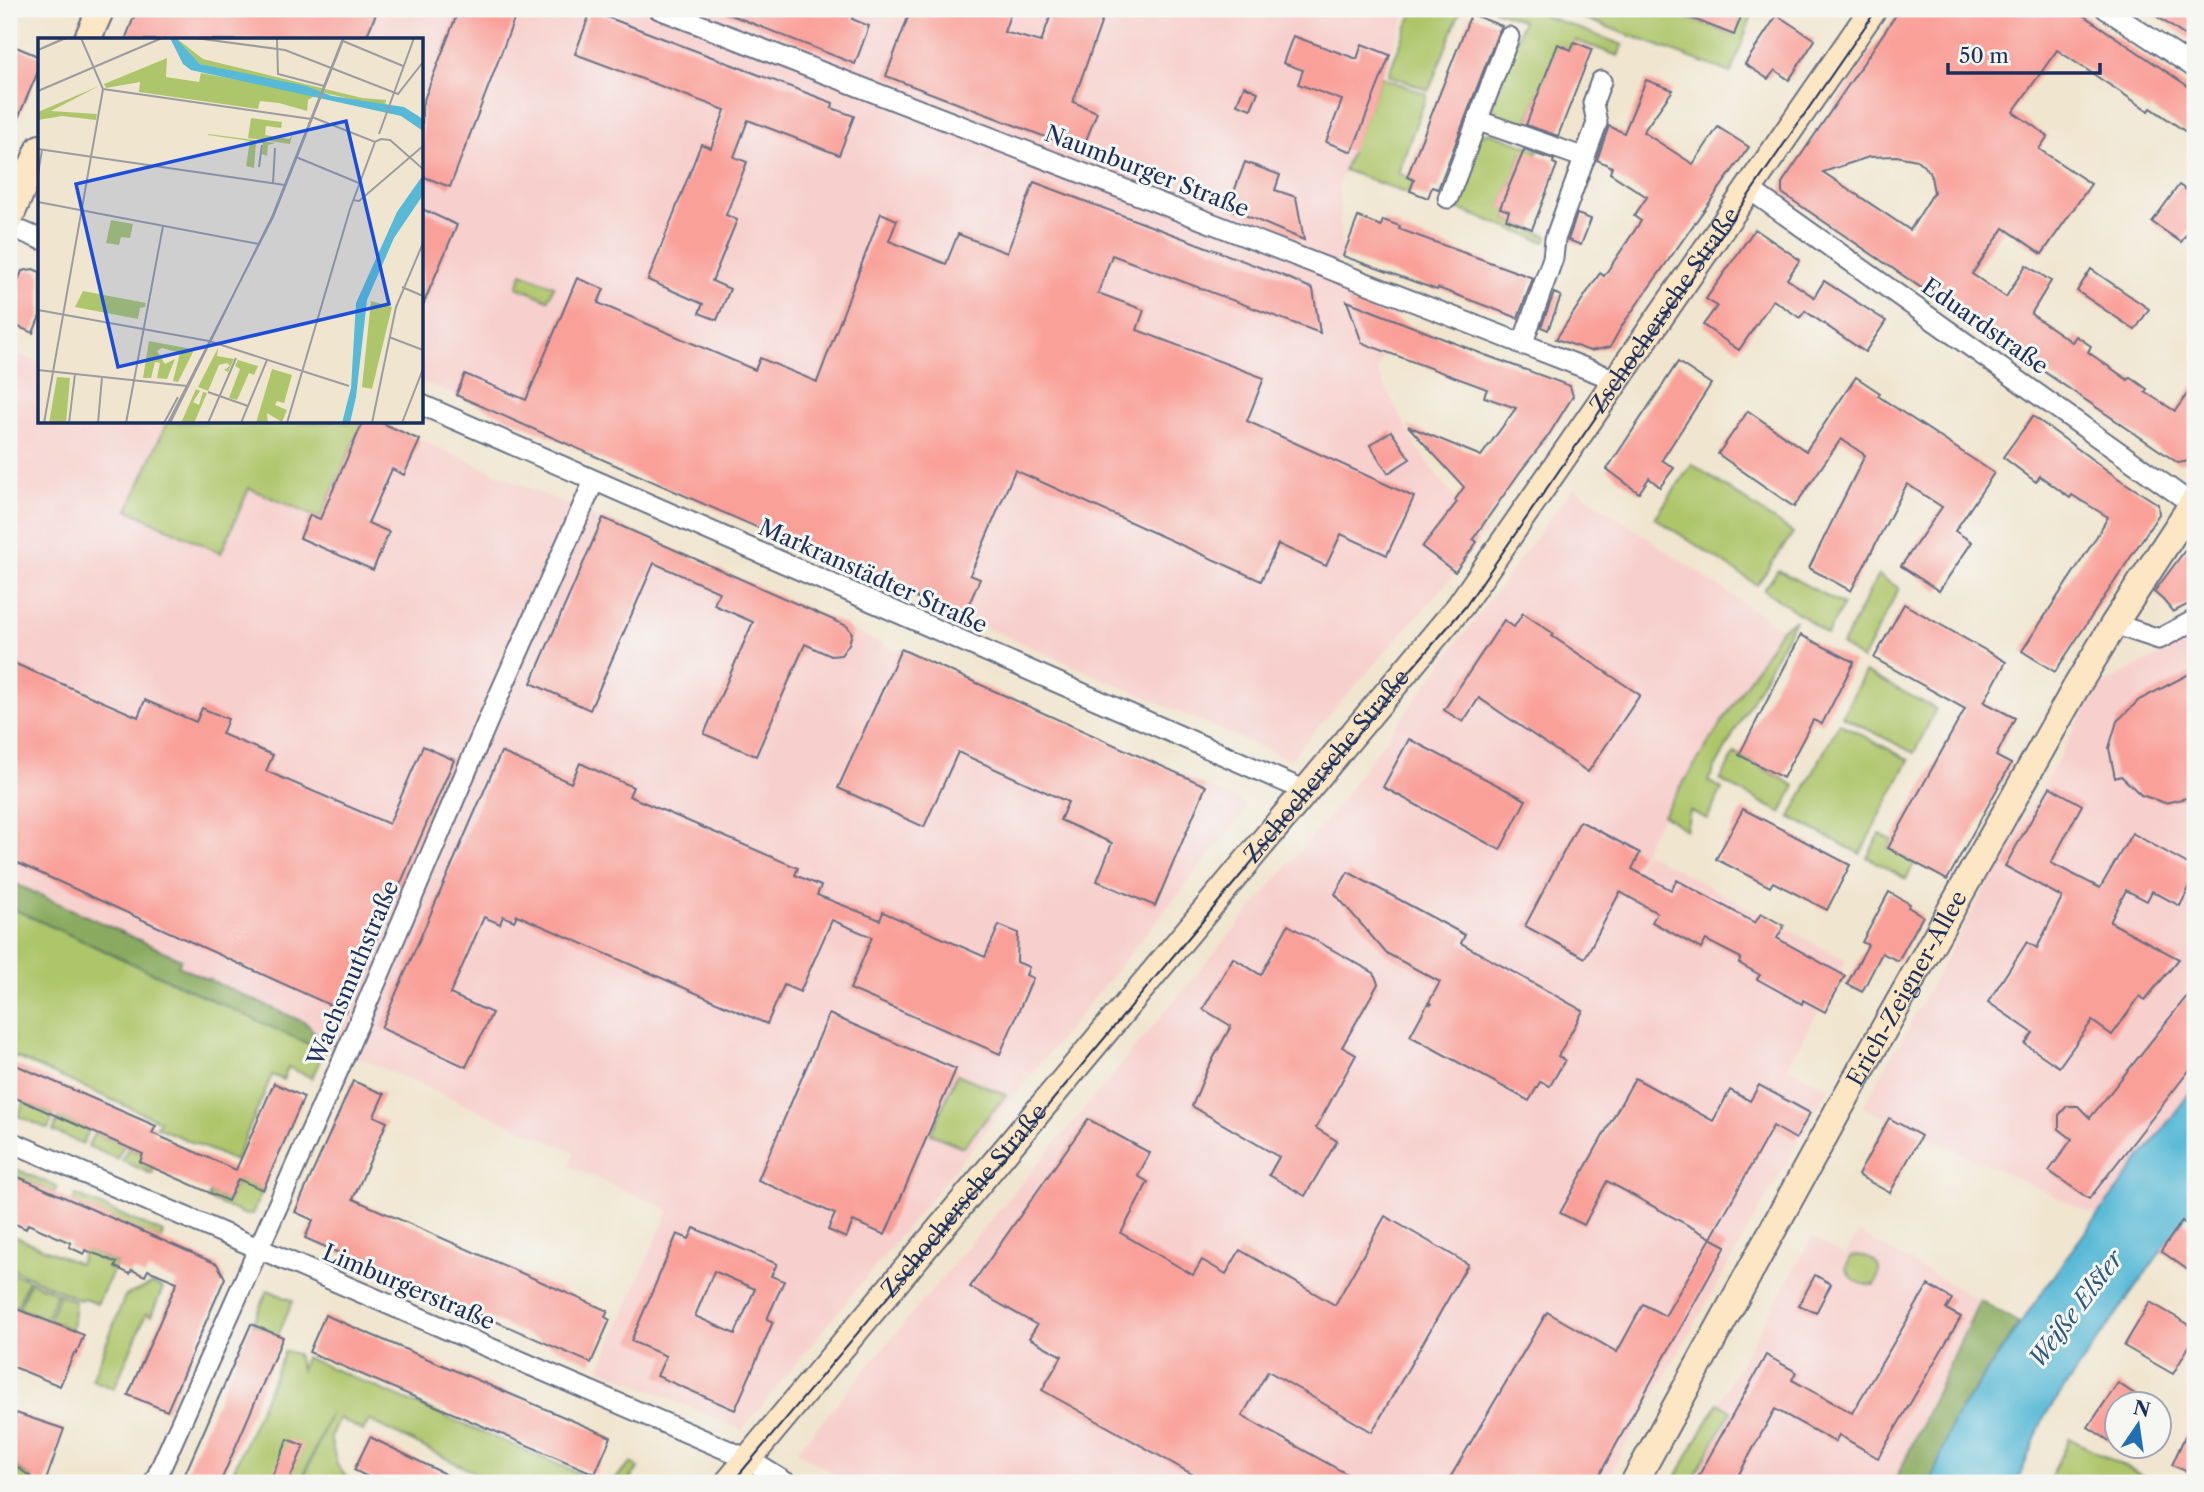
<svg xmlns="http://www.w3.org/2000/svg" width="2204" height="1492" font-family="'Libre Caslon Text',serif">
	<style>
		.built { fill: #f7d0cd }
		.green { fill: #aec66b; stroke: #647a64; stroke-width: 2 }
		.forest { fill: #8aab5f; stroke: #526d5e; stroke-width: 2 }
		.water { fill: #58b9d6; stroke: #3a749a; stroke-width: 2 }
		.building { fill: #f9a099; fill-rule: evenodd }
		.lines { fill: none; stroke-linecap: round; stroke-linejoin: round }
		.street-casing { stroke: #666f85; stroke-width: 23 }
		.secondary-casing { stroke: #666f85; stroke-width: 30 }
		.street { stroke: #fff; stroke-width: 19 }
		.secondary { stroke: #fce6c4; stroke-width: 26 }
		.tram { stroke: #1b2f5e; stroke-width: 2 }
		.labels { text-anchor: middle; stroke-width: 6; stroke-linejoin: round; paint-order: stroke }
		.street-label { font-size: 23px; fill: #1b2f5e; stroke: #f6f6f2 }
		.water-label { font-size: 24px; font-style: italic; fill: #2d5882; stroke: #f6f6f2 }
		.inset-road { fill: none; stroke: #9b9ca1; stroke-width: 2 }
		.view { fill: #1d4ed8; fill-opacity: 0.15; stroke: #1d4ed8; stroke-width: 3.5 }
		.inset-edge { fill: none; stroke: #1b2f5e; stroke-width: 3.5 }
	</style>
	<rect width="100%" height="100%" fill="#f6f6f2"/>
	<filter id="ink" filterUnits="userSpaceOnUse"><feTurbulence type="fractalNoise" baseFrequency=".0143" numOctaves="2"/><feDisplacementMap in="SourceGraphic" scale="14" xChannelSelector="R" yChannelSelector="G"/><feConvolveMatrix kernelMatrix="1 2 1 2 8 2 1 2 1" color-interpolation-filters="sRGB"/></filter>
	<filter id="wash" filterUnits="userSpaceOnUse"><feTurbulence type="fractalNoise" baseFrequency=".00686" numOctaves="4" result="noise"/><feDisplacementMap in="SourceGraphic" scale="28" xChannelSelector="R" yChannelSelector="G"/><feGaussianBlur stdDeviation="1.57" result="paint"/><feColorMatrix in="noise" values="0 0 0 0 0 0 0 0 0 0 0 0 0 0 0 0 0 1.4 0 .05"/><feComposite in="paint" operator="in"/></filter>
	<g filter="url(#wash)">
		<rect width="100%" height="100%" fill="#f0e5ce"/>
		<!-- built -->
		<g class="built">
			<path d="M137,9H1408L1338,185L1342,255L1327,268L1404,298L1377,371L1416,446L1455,500L1485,533L1452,577L1289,760L422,381V40H124Z"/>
			<path d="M9,349L40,363V422H380L1245,804V812L742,1430L600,1368L669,1210L569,1166L574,1152L362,1059L324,1051L9,907Z"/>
			<path d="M1573,487L1781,629L1651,835L1612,918L1645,852L1846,961L1787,1067L1829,1088L1604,1483H849L797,1451L1326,820Z"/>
			<path d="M2195,637V1086L2097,1216L1863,1107L2099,686Z"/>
			<path d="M1859,1233L2019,1323L1953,1421L1931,1483H1673L1812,1237L1845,1256Z"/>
		</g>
		<!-- green -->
		<g class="green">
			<path d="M1414,9H1461L1429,90L1388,75Z"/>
			<path d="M1493,9H1527L1623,45L1618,56L1575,40L1571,50L1558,45L1525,128L1500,118L1492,106L1523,21Z"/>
			<path d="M1559,9H1663L1733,35L1744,9H1754L1731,73Z"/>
			<path d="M1381,77L1427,94L1398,173L1414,180L1408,194L1344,170Z"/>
			<path d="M1489,132L1538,150L1535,157L1523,152L1501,207L1509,211L1506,219L1548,236L1545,242L1450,206L1479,136Z"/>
			<path d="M522,273L554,286L548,300L517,287Z"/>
			<path d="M167,422H363L320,519L249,488L221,553L128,510Z"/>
			<path d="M1692,464L1793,533L1757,585L1655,518Z"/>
			<path d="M1778,570L1843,605L1827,635L1804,617L1764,590Z"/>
			<path d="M1878,575L1899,588L1862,660L1842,645Z"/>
			<path d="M1795,620L1708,781L1722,789L1707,819L1690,811L1686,830L1663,815L1781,629Z"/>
			<path d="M1865,672L1936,709L1914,753L1842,716Z"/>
			<path d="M1839,723L1909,760L1860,854L1790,817Z"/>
			<path d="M1735,753L1795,786L1781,813L1720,780Z"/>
			<path d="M1880,834L1892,840L1888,848L1915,862L1906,879L1867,857Z"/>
			<path d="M9,907L324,1051L312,1078L288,1067L283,1080L272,1075L235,1161L157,1127L160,1121L9,1054Z"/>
			<path d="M957,1074L1006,1095L963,1147L931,1134Z"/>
			<path d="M24,1102L54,1115L48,1129L18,1116Z"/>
			<path d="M59,1117L89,1130L83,1144L53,1131Z"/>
			<path d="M94,1133L124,1145L117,1159L88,1146Z"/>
			<path d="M128,1148L143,1154L140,1162L154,1169L152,1174L122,1161Z"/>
			<path d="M9,1166L57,1187L54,1193L9,1173Z"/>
			<path d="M238,1179L263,1190L252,1214L246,1215L208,1199L210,1193L228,1201Z"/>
			<path d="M76,1195L163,1233L161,1240L73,1202Z"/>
			<path d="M9,1234L79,1264L85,1249L117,1263L97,1304L83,1298L80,1300L9,1268Z"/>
			<path d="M1859,1255C1878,1260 1884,1267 1875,1285C1861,1286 1852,1281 1846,1268L1850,1257Z"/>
			<path d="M9,1272L28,1280L17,1307L9,1304Z"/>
			<path d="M30,1281L57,1293L46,1319L19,1308Z"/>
			<path d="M152,1284L163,1288L151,1316L146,1314L114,1389L92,1380L125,1296Z"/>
			<path d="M268,1290L293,1301L278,1335L253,1324Z"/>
			<path d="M59,1294L75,1301L72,1330L49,1320Z"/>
			<path d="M285,1351L297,1354L301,1370L305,1357L597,1481V1483H482L484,1477L369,1420L363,1431L339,1418L330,1437L337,1465L351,1483H302L331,1412L300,1483H228Z"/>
			<path d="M1718,1403L1731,1411L1691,1483L1677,1475Z"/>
			<path d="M2069,1438L2156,1483H2048Z"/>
			<path d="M9,1462L33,1479L30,1483H9Z"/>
			<path d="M631,1463L639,1468L626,1483H611Z"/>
		</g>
		<!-- forest -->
		<g class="forest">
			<path d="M9,881L181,959L178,966L306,1023L326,1045L324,1051L9,907Z"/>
			<path d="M1980,1300L2019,1323L1953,1421L1931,1483H1894Z"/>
		</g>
		<!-- water -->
		<path class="water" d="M2195,1086V1203L2044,1417L2017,1483H1931L1953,1421L2065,1259Z"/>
		<g id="blocks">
			<!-- building -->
			<g class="building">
				<path d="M137,9H378L365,40H125Z"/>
				<path d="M459,9H518L450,187L422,176V105Z"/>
				<path d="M716,9H856L852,19L869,26L855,64Z"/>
				<path d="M911,9L936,17L940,9H1012L1004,32L1041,42L1053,9H1106L1073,102L1097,112L1082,151L886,76Z"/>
				<path d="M1668,9H1744L1734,35Z"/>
				<path d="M1900,9H2074L2195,91V138L2151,108L2149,111L2057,50L2013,112L2048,136L2039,149L2091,184L2042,254L2004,228L1972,274L2006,297L2026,265L2051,281L2031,314L2072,342L2076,336L2091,346L2088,352L2128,380L2130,377L2147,389L2145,392L2175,411L2195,383V452L2189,461L2178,463L1782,193V183ZM1896,156L1917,160L1930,172L1934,192L1910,230L1823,172L1869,157Z"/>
				<path d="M2146,9H2195V43L2171,26Z"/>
				<path d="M591,11L833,103L832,108L854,116L839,155L748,120L734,157L747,162L726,215L737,220L712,281L730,289L717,320L699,313L703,304L648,280L701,144L711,148L725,110L575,54Z"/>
				<path d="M1471,14L1502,26L1498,33L1438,189L1432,187L1428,198L1410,191L1414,180L1407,177Z"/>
				<path d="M1777,15L1815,40L1789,80L1775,70L1768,79L1745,64Z"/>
				<path d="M1293,36L1357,59L1362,44L1390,55L1352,152L1326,142L1342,100L1298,84L1303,70L1283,63Z"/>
				<path d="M1574,42L1592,49L1558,136L1526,125L1558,44L1571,50Z"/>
				<path d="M9,44L40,57V67L9,139Z"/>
				<path d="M1646,80L1673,90L1643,132L1693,164L1718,127L1749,147L1623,324L1610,347L1590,351L1556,339L1600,273L1604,276L1641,221L1634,216L1647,197L1610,173L1612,167L1597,160L1609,126L1624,133Z"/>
				<path d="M1244,86L1258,92L1251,109L1237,104Z"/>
				<path d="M1524,150L1554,160L1553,163L1557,165L1532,229L1506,219L1509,211L1500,208Z"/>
				<path d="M1245,162L1280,175L1275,190L1296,197L1304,240L1228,208Z"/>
				<path d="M1034,182L1286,277L1313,289L1320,333L1112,255L1098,293L1144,310L1137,330L1264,378L1247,421L1414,497L1387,555L1341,534L1326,566L1278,544L1261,581L1015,470L970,575L980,579L963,618L456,395L465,374L526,400L577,278L604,289L598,303L755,370L760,358L817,382L881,213L897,220L889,241L946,264L958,234L1007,253Z"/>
				<path d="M2179,185L2195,196V222L2181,242L2152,222Z"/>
				<path d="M422,209L457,225L422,307Z"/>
				<path d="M1577,214L1591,219L1581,245L1568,240Z"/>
				<path d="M1358,217L1381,226L1383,220L1400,226L1399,229L1533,278L1518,318L1438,288L1437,290L1343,256Z"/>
				<path d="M1755,229L1800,260L1787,279L1814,297L1824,281L1886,321L1865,352L1805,311L1800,318L1773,300L1739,350L1703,325L1717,306L1706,299Z"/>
				<path d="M33,269L40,272V316L33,333L9,323V302L22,271Z"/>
				<path d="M2091,269L2149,309L2135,330L2077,291Z"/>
				<path d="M1554,293L1561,296L1548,330L1541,327Z"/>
				<path d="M1347,301L1485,355L1570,386L1573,396L1548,436L1520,472L1473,539L1477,542L1455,572L1422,547L1457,502L1455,500L1464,487L1408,426L1481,456L1516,408L1484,397L1487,389L1362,343Z"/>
				<path d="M1678,362L1711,384L1662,460L1674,468L1660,487L1649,478L1639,493L1607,469Z"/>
				<path d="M1856,377L1880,393L1878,396L1994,473L1955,531L1972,542L1939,591L1901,566L1942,507L1907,484L1851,591L1809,568L1865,455L1841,439L1794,507L1718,454L1748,411L1806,451Z"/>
				<path d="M2033,416L2119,479L2158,504L2159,514L2055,672L2022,651L2094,541L2108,517L2072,495L2070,498L2040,476L2036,482L2003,457Z"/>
				<path d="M363,422H380L420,440L404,475L392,469L368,523L389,532L373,570L300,538L310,515L320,519Z"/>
				<path d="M1391,431L1410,459L1388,473L1370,445Z"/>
				<path d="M603,518L847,626L852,633L849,644L841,655L831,656L805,644L756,756L704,734L753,622L714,605L719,592L654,563L590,710L531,683Z"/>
				<path d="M2195,537V601L2173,612L2163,600L2154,592Z"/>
				<path d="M1904,604L2006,662L1984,702L2015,718L1996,756L2011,764L1947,880L1888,848L1965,709L1874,658Z"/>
				<path d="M1523,613L1554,634L1552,636L1640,695L1588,772L1479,698L1463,722L1444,710L1504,620L1514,627Z"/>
				<path d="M1801,635L1854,662L1822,724L1813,720L1783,778L1739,755Z"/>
				<path d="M901,649L1206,786L1155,906L1097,881L1112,843L1060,820L1068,802L958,752L924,827L838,788Z"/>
				<path d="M9,661L138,717L145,700L196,722L202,708L228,719L222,734L273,755L266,771L389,824L423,746L454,760L345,1012L9,859Z"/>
				<path d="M2195,671V796L2165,803L2141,795L2121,776L2115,778L2109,748L2117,721L2139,700Z"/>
				<path d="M1409,739L1526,800L1500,850L1383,787Z"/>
				<path d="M501,752L571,783L580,763L633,787L629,796L798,868L795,875L821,886L817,895L880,920L883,912L985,957L999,925L1018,933L1017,962L1029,967L1026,975L1033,978L1000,1054L850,989L872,937L832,920L800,992L784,985L767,1024L517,915L514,921L503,916L500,924L484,917L450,994L492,1013L466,1067L381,1028Z"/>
				<path d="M2050,787L2082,805L2051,863L2100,888L2132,833L2195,868V876L2180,906L2152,891L2147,901L2126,890L2110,922L2179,959L2145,1000L2140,996L2112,1035L2092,1021L2059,1067L2025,1044L2033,1033L1988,1002L2027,942L2037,948L2062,897L2005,866Z"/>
				<path d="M1743,809L1850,865L1827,910L1773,882L1770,887L1716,859Z"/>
				<path d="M1580,821L1640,853L1632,869L1671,890L1677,880L1755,923L1761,913L1784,926L1777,938L1845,976L1825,1012L1803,1000L1802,1004L1757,979L1760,975L1739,963L1741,958L1706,940L1701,949L1652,922L1657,913L1620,892L1585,958L1525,926Z"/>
				<path d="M1348,872L1465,935L1461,943L1583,1011L1558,1056L1565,1060L1550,1086L1540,1082L1529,1101L1410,1036L1428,1003L1432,1005L1429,1002L1440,982L1386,953L1335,894Z"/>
				<path d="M1889,892L1910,904L1908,907L1923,916L1898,961L1882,953L1862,992L1847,984L1868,945L1862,942Z"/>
				<path d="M1288,925L1374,973L1378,984L1342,1047L1356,1055L1316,1128L1337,1141L1305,1196L1269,1175L1279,1157L1192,1106L1208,1068L1231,1026L1203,1009L1233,958L1261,975Z"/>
				<path d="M2195,986V1063L2089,1199L2049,1171L2072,1139L2059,1129V1115L2067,1106H2078L2090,1118Z"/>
				<path d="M829,1014L956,1069L885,1235L853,1221L846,1238L828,1230L835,1214L758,1180Z"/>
				<path d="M9,1062L156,1126L152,1133L236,1170L274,1083L304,1097L263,1190L238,1179L228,1201L140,1162L143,1154L9,1095Z"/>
				<path d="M1635,1078L1713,1121L1730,1090L1750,1101L1759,1085L1810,1113L1796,1139L1773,1126L1711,1238L1607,1181L1584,1225L1560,1213Z"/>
				<path d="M353,1081L384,1094L374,1116L387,1122L353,1199L608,1311L605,1317L610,1320L591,1363L305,1238L313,1220L295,1212Z"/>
				<path d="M1889,1118L1921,1136L1890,1193L1858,1175Z"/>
				<path d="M1088,1119L1150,1153L1138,1176L1148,1182L1121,1233L1193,1275L1202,1260L1226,1274L1240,1250L1335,1305L1385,1216L1468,1264L1372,1432L1268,1371L1242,1416L1363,1483H1208L1042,1390L1062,1356L1029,1338L1037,1325L970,1287Z"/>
				<path d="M9,1173L217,1264L225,1278L167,1411L128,1395L177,1282L148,1270L145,1276L132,1270L130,1274L115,1267L117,1263L101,1256L85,1250L84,1254L69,1247L71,1243L28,1224L26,1229L9,1221Z"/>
				<path d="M2182,1221L2195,1230V1275L2161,1251Z"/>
				<path d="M694,1228L777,1264L771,1276L784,1281L767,1319L773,1322L735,1410L657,1376L666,1356L631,1341L677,1234L689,1239ZM714,1271L755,1289L735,1334L695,1316Z"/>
				<path d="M1711,1238L1726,1246L1595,1483H1447L1547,1312L1617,1352L1643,1304L1665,1316Z"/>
				<path d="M1815,1275L1831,1284L1816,1313L1799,1305Z"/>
				<path d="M1928,1285L1952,1299L1946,1309L1961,1317L1878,1458L1839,1435L1835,1442L1775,1409L1734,1483H1710L1698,1477L1766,1355L1796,1372L1792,1380L1852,1413Z"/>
				<path d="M2150,1302L2195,1328V1336L2173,1374L2124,1346Z"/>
				<path d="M9,1306L84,1335L76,1354L74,1353L60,1386L9,1365Z"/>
				<path d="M325,1315L611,1437L595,1474L309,1352Z"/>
				<path d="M251,1324L283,1337L220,1483H181Z"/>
				<path d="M2118,1383L2150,1404H2117V1446L2088,1427Z"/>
				<path d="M16,1413L64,1429L45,1483H39L9,1461V1415L15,1417Z"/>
				<path d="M2195,1414V1475L2172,1465Z"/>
				<path d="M370,1437L463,1483H380L354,1470Z"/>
				<path d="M288,1439L304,1446L288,1483H269Z"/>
			</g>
		</g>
	</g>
	<g filter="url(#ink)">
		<use href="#blocks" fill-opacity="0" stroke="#666f85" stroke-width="2"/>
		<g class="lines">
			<!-- street casing -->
			<g class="street-casing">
				<g id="street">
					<path d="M659,9L1616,380"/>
					<path d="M2106,9L2195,68"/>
					<path d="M1479,121L1585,158"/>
					<path d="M1749,189L2192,504"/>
					<path d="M1448,198L1509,37"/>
					<path d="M9,226L40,239"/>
					<path d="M1522,345L1553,258L1555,239L1597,123L1593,103L1601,81"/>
					<path d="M422,405L1306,791"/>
					<path d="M2114,624L2159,639L2195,620"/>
					<path d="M9,1141L748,1459L787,1483"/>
					<path d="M154,1483L344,1057L489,718L594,481"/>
				</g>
			</g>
			<!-- secondary casing -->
			<g class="secondary-casing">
				<g id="secondary">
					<path d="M87,40L101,9"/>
					<path d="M9,219L40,148"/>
					<path id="s1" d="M728,1483L1460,606L1873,9"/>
					<path id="s2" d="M1634,1483L1839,1109L2075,689L2114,624L2195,500"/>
				</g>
			</g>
			<!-- street -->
			<use href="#street" class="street"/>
			<!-- secondary -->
			<use href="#secondary" class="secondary"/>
			<!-- tram -->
			<path class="tram" d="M732,1483L1226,893L1414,666L1465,607L1877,9"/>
		</g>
	</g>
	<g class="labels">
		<!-- street labels -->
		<g class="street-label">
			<text transform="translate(1147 171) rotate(21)" y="8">Naumburger Straße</text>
			<text dy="8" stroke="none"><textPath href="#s1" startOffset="1502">Zschochersche Straße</textPath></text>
			<text transform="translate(1985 326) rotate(35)" y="8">Eduardstraße</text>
			<text transform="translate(873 576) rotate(24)" y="8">Markranstädter Straße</text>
			<text dy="8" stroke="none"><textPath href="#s1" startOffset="934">Zschochersche Straße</textPath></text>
			<text transform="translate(353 973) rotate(-67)" y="8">Wachsmuthstraße</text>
			<text dy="8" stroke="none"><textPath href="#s2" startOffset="565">Erich-Zeigner-Allee</textPath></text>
			<text dy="8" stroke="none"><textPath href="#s1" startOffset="368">Zschochersche Straße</textPath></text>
			<text transform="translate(409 1287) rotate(23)" y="8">Limburgerstraße</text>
		</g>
		<!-- water labels -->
		<g class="water-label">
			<text transform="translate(2076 1309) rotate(-53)" y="8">Weiße Elster</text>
		</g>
	</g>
	<!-- overview -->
	<g transform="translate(38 38)">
		<rect width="385" height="385" fill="#f0e5ce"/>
		<path d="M138,0L165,21L324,60L348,62L347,69L162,26ZM129,20L128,39L161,44L163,35L278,57L270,62L269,73L241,65L222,63L220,71L101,54L102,44L68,50L66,46ZM61,48L13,73L59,76L58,82L24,78L0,82V74ZM213,80L244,84L243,90L228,88L227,97L251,101L254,97L252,106L210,100ZM170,97V96L238,105L230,107L229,118L224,116L225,105L218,104L216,130L208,128L212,103ZM73,182L95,186L92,200L83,199L81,207L68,205ZM45,253L108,265L107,269L102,270L100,281L37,269ZM333,263L354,269L334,351L324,349ZM111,303L154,311L158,308L140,344L135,343L142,315L124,310L119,313L127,326L137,321L129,341L119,340L122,325L117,324L113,340H105ZM180,310L179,318L196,321L190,334L186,332L192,328L189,325L181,327L170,353L160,349ZM200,322L220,328L216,337L211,335L199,362L191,360L202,331L197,328ZM234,331L254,337L246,365L239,363L237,367L249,372L244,384L229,375L230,385H218ZM19,339L32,340L28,385H11ZM158,351L162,353L155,364L161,367L165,354L169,355L156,385H143Z" fill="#aec66b"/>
		<path d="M132,0H138L162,26L268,48L294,58L366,69L385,81V93L363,78L153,32L145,26ZM385,137V157L356,200L329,262L318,359L312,385H304L313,350L318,265L359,174Z" fill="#58b9d6"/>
		<path class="inset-road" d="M157,0L247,12L360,56L385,24M239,0L240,36L286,48M305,3L365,28M0,12L27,0M0,12L28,0M65,51L273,81M0,53L124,0M274,79L337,104L343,101M341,96L376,0M343,101L352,102L385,131M0,111L247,147M258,119L321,145M221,129L224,107M0,136L4,112M235,145L237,110M315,162L321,163L385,108M0,164L221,206M364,249L385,258M0,272L171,303L311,348M351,299L385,312M0,332L149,348M170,354L210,368M6,385L65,51L43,0M31,385L37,336M60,385L64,339M88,385L125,188M126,385L140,359M130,385L235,179L306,0M132,385L234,179L305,0M170,385L198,320M203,385L229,322M249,385L312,171L337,104M334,385L358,269L385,205M364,385L385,331"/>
		<path class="view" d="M308,83L351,266L80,329L38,146Z"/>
		<rect width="385" height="385" class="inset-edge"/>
	</g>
	<!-- margin -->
	<rect width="2204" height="1492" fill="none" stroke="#f6f6f2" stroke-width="35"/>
	<!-- north arrow -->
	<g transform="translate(2138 1425) rotate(13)"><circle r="33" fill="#f6f6f2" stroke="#9ea6b7" stroke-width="2"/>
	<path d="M0-5L12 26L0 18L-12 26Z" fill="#1f6fb2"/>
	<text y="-10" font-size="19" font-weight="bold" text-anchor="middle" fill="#1b2f5e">N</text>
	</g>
	<!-- scale -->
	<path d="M1948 63v10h152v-10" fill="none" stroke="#1b2f5e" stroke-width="3.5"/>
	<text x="1959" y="63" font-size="21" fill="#1b2f5e" stroke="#f6f6f2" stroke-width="5" paint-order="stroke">50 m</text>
</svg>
